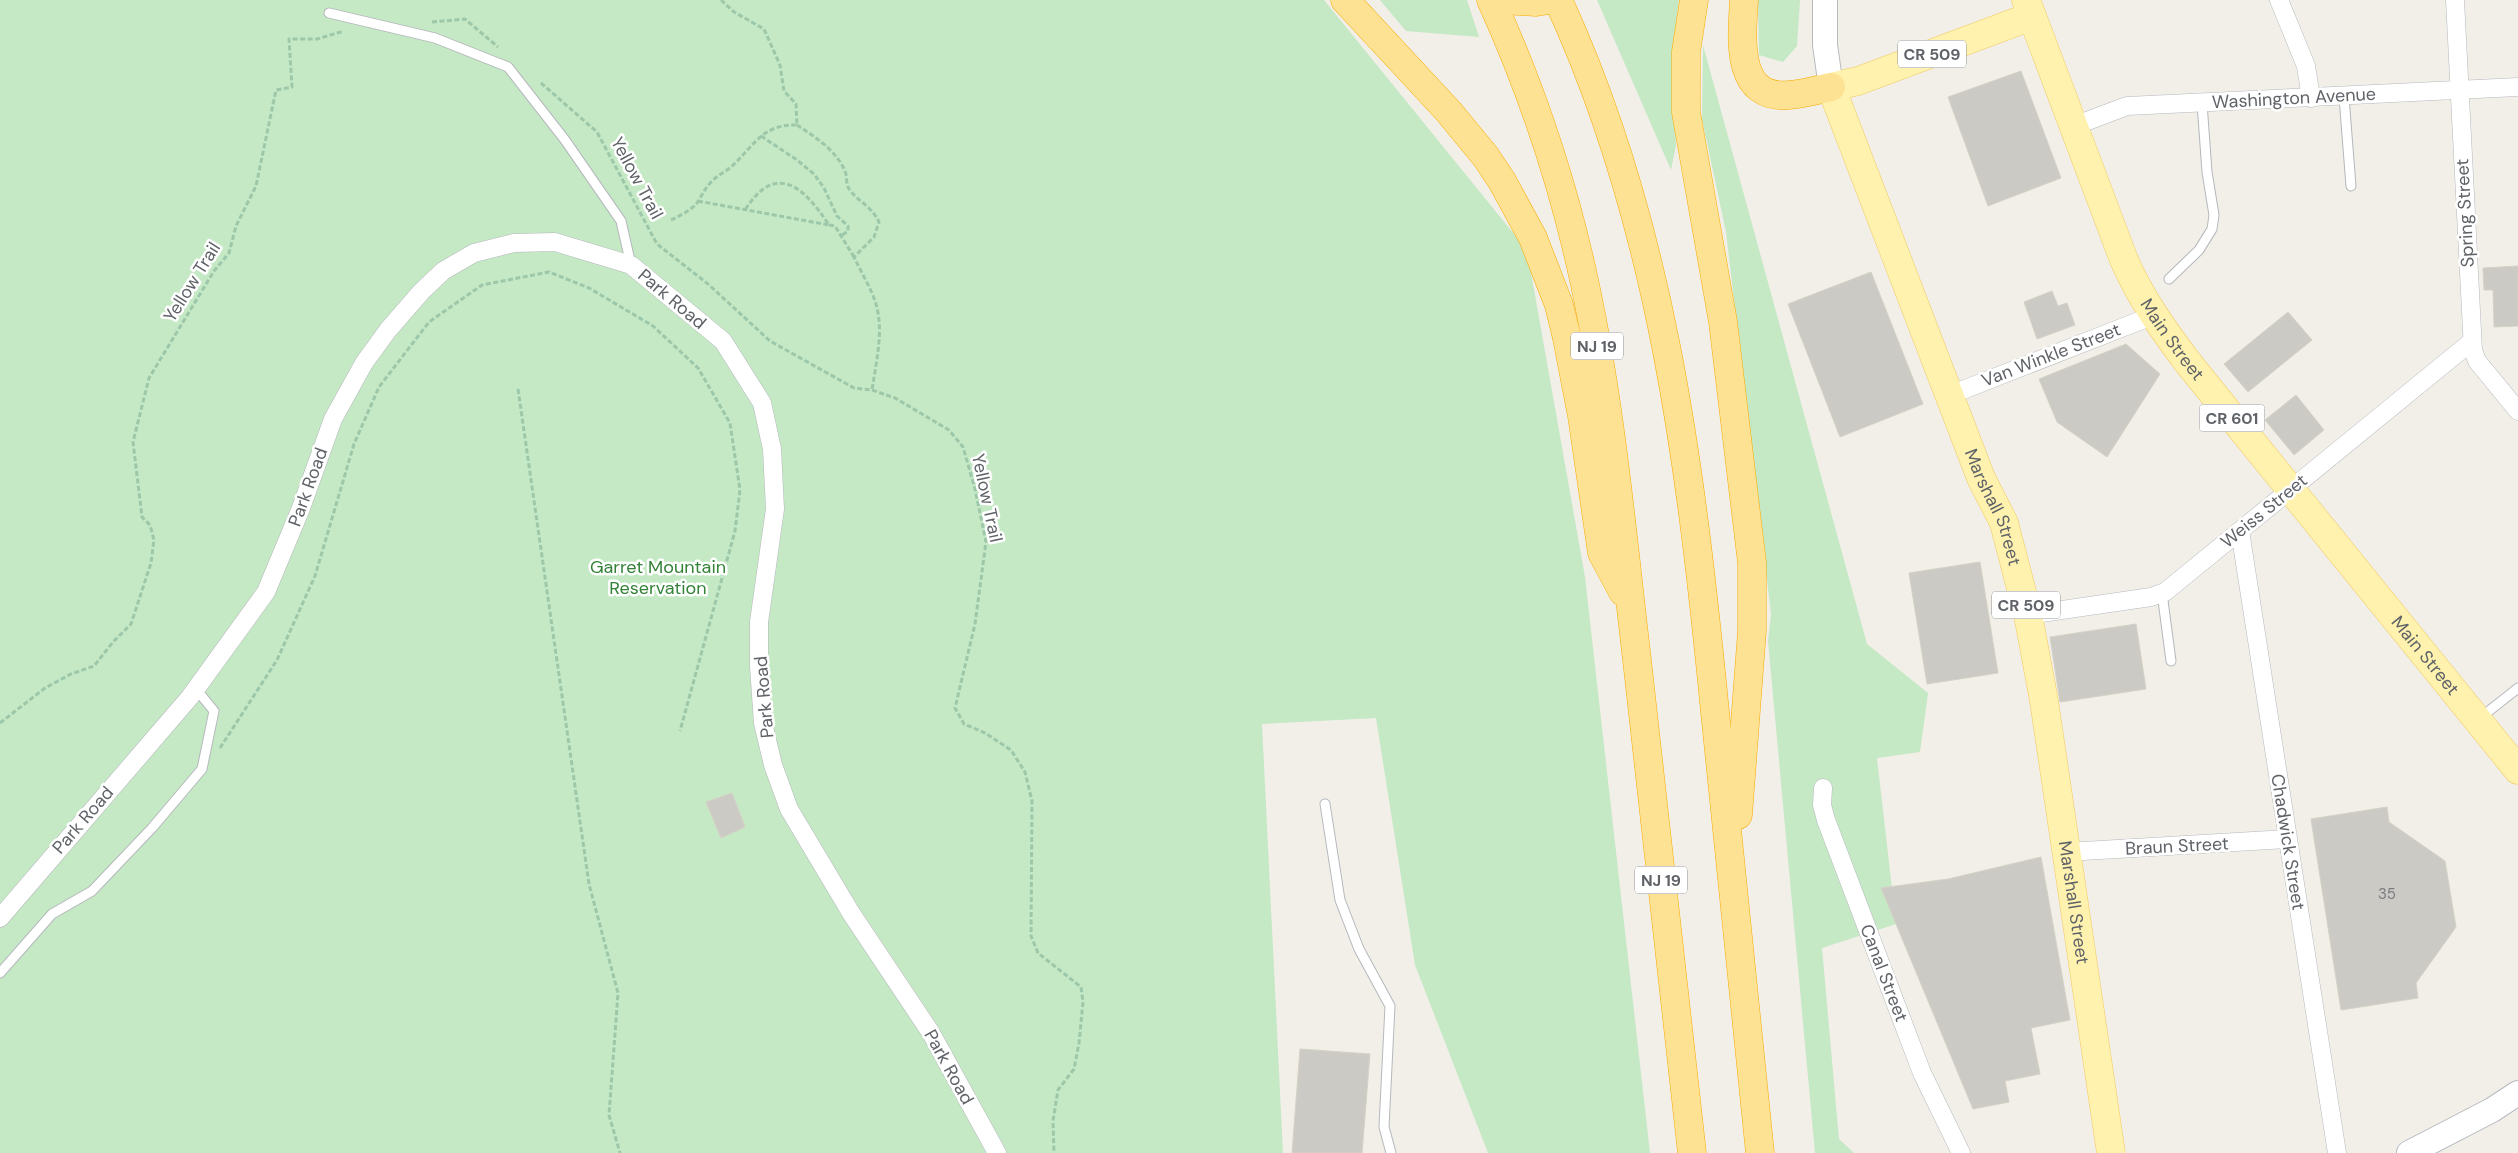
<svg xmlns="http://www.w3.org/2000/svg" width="2518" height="1153" font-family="'DM Sans',sans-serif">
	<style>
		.green { fill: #c5e8c5 }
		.building { fill: #cccac5; stroke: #d6d1c6 }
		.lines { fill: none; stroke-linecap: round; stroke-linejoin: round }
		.lane-casing { stroke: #b5b8bc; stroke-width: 11 }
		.street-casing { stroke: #b5b8bc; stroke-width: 19 }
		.secondary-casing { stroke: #b6babf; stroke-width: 26 }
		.primary-casing { stroke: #f2c960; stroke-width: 29 }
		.highway-casing { stroke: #f9ab00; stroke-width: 29 }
		.path { stroke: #9cc7a9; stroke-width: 3; stroke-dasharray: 5 2.5; stroke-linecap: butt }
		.lane { stroke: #fff; stroke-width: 9 }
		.street { stroke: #fff; stroke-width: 18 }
		.secondary { stroke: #fff; stroke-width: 24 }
		.primary { stroke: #fff2af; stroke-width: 28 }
		.highway { stroke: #fde293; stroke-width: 28 }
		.labels { text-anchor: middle; stroke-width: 5; stroke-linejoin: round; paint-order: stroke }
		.number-label { font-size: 15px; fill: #7a7d7f }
		.shield { fill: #fff; stroke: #8f9295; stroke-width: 1 }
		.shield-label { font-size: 16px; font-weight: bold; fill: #5f6368 }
		.street-label { font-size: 18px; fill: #5f6368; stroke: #fff }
		.park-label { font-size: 18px; fill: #348238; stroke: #fff }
	</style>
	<rect width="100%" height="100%" fill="#f1efe8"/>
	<!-- green -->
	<g class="green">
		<path d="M0,0H1324L1527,250L1585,577L1650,1153H1488L1415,965L1376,718L1262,724L1283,1153H0Z"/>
		<path d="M1380,0H1467L1479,37L1406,31Z"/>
		<path d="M1597,0H1679L1672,55L1676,145L1671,170Z"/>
		<path d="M1758,0H1800L1797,46L1783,62L1759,55Z"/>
		<path d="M1703,45L1867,644L1928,693L1920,752L1877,758L1896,924L1822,948L1839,1139L1854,1153H1815L1768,641L1771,614L1726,232L1702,119Z"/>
	</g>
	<!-- building -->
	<g class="building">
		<path d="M2021,71L2061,178L1988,206L1948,97Z"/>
		<path d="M2518,266V326L2494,327L2493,290H2484L2483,268Z"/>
		<path d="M1871,272L1923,404L1840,437L1788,304Z"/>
		<path d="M2052,291L2058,306L2067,303L2075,325L2037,339L2024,302Z"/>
		<path d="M2288,312L2312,340L2248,392L2224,364Z"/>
		<path d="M2126,344L2160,374L2107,457L2057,422L2039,379Z"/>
		<path d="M2296,395L2324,430L2294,455L2265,420Z"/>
		<path d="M1980,562L1998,673L1927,684L1909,573Z"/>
		<path d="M2136,624L2146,689L2060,702L2050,637Z"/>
		<path d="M732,793L745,827L721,838L706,802Z"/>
		<path d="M2387,807L2389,822L2445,861L2456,927L2416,983L2418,998L2341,1010L2311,819Z"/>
		<path d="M2041,857L2070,1020L2031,1028L2040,1074L2005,1081L2009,1102L1973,1109L1881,888L1948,879Z"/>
		<path d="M1300,1049L1370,1054L1362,1153H1292Z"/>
	</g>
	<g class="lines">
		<!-- lane casing -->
		<g class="lane-casing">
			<g id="lane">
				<path d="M329,13L435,38L508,67L565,140L621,221L631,265"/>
				<path d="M2344,97L2351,186"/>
				<path d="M2169,279L2199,250L2212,229L2214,215L2207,172L2202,103"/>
				<path d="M2162,593L2171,661"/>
				<path d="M2480,718L2518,688"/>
				<path d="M1325,804L1340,900L1359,949L1390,1006L1384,1127L1391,1153"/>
				<path d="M0,973L52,914L92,891L152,828L202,769L214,711L196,689"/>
			</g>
		</g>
		<!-- street casing -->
		<g class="street-casing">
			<g id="street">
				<path d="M2279,0L2306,66L2311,98"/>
				<path d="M2455,0L2473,350L2477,361L2518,411"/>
				<path d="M2074,126L2127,106L2518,87"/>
				<path d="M1950,395L2152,316"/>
				<path d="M2240,531L2337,1153"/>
				<path d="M2028,615L2151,597L2165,592L2471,342"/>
				<path d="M1823,788L1822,805L1826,820L1922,1073L1961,1153"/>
				<path d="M2066,852L2287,839"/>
				<path d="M0,918L190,697L266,592L301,508L333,419L364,363L388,330L421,292L443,271L474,253L514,243L555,242L631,265L723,341L762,403L772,449L775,509L759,622V666L763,723L773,765L789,809L851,913L931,1033L997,1153"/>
			</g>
		</g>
		<!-- secondary casing -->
		<g class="secondary-casing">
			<g id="secondary">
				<path d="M1825,0V45L1831,87"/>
				<path d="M2409,1153L2492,1110L2518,1093"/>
			</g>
		</g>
		<!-- primary casing -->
		<g class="primary-casing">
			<g id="primary">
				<path id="s1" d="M2026,0L2124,260C2141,299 2164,331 2189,364L2518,770"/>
				<path id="s2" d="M2032,16L1858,81L1831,87L1981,478L2004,523L2028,615L2044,701L2111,1153"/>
			</g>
		</g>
		<!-- highway casing -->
		<g class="highway-casing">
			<g id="highway">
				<path d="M1345,0L1449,112L1486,157L1502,181L1533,238L1559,305L1567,338L1582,416L1602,553L1623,592"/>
				<path d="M1491,0C1532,90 1563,183 1584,280C1611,405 1622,533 1637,660C1655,824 1674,989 1692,1153"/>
				<path d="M1503,0L1536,2L1549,0"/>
				<path d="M1558,0C1662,225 1691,468 1715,712C1730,859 1745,1006 1760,1153"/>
				<path d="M1694,0L1686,52V112L1723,322L1752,563V631L1738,815"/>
				<path d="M1744,0C1742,36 1734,100 1789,95C1803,94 1817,90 1831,87"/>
			</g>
		</g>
		<!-- path -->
		<g class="path">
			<path d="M721,0L734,12L764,29L780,65L784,91L796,104L797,125"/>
			<path d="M432,22L465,19L498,47"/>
			<path d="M541,83L597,132L657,244L708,284L770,341L854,388L872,390L895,398L949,430L963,447L975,489L986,542L975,624L955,708L964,724L985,733L1011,750L1025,772L1032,801L1031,936L1038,953L1081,987L1083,1002L1079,1043L1074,1069L1058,1090L1053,1121L1054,1153"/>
			<path d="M797,125C815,137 836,150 845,171C847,176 846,182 848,187C855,200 871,205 879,222L874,237L854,257C861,272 871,288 876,304C884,331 876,363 872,390"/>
			<path d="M761,136L797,160L814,174L824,188L837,216L848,226V231L841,236"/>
			<path d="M698,201L829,225C804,187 776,161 745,210"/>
			<path d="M671,220C681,215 693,210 699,200C703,193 706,187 712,181C718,175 725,172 731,167C754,146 762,124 797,125"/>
			<path d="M829,225L835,226L854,257"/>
			<path d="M518,389L589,884L618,993L609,1115L620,1153"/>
			<path d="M0,723L45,688L71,674L94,666L113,642L131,624L151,563L154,540L150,525L142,517L133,442L149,378L214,271L229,253L236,226L256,186L276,90L292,87L289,39H317L344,31"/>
			<path d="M220,748L277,660L315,576L354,444L379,387L429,322L482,285L549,272L589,288L653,326L698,368L730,423L740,490L735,531L680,731"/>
		</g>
		<!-- lane -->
		<use href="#lane" class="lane"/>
		<!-- street -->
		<use href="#street" class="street"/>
		<!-- secondary -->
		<use href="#secondary" class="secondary"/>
		<!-- primary -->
		<use href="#primary" class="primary"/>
		<!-- highway -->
		<use href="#highway" class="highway"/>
	</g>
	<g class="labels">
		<!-- number labels -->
		<g class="number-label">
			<text x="2387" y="899">35</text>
		</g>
		<!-- shield labels -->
		<g class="shield">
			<rect x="1898" y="40.5" width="68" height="27" rx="4"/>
			<rect x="1571" y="332.5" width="52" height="27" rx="4"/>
			<rect x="2199.5" y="404.5" width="65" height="27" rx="4"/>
			<rect x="1992" y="591.5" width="68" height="27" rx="4"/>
			<rect x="1635" y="866.5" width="52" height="27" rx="4"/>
		</g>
		<g class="shield-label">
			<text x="1932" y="60">CR 509</text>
			<text x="1597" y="352">NJ 19</text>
			<text x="2232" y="424">CR 601</text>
			<text x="2026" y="611">CR 509</text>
			<text x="1661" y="886">NJ 19</text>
		</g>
		<!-- street labels -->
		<g class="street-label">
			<text transform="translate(2294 98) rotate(-3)" y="6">Washington Avenue</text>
			<text transform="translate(637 178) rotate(62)" y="6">Yellow Trail</text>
			<text transform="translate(2465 213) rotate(-93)" y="6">Spring Street</text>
			<text transform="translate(192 282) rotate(-58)" y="6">Yellow Trail</text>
			<text transform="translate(672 299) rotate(40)" y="6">Park Road</text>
			<text dy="6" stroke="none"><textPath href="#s1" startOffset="371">Main Street</textPath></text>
			<text transform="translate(2051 355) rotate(-21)" y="6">Van Winkle Street</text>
			<text transform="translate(308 487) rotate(-70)" y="6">Park Road</text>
			<text transform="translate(987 498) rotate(78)" y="6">Yellow Trail</text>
			<text dy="6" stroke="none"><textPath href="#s2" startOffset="664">Marshall Street</textPath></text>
			<text transform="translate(2264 511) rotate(-39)" y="6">Weiss Street</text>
			<text dy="6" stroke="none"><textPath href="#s1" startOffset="776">Main Street</textPath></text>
			<text transform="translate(764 697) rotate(-95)" y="6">Park Road</text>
			<text transform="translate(83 820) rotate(-49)" y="6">Park Road</text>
			<text transform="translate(2288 842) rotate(81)" y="6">Chadwick Street</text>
			<text transform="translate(2177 846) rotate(-3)" y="6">Braun Street</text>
			<text dy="6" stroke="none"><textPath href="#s2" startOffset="1069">Marshall Street</textPath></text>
			<text transform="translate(1884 973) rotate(69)" y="6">Canal Street</text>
			<text transform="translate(949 1067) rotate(61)" y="6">Park Road</text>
		</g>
		<!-- park labels -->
		<g class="park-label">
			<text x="658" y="573">Garret Mountain<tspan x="658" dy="21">Reservation</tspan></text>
		</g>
	</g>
</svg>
